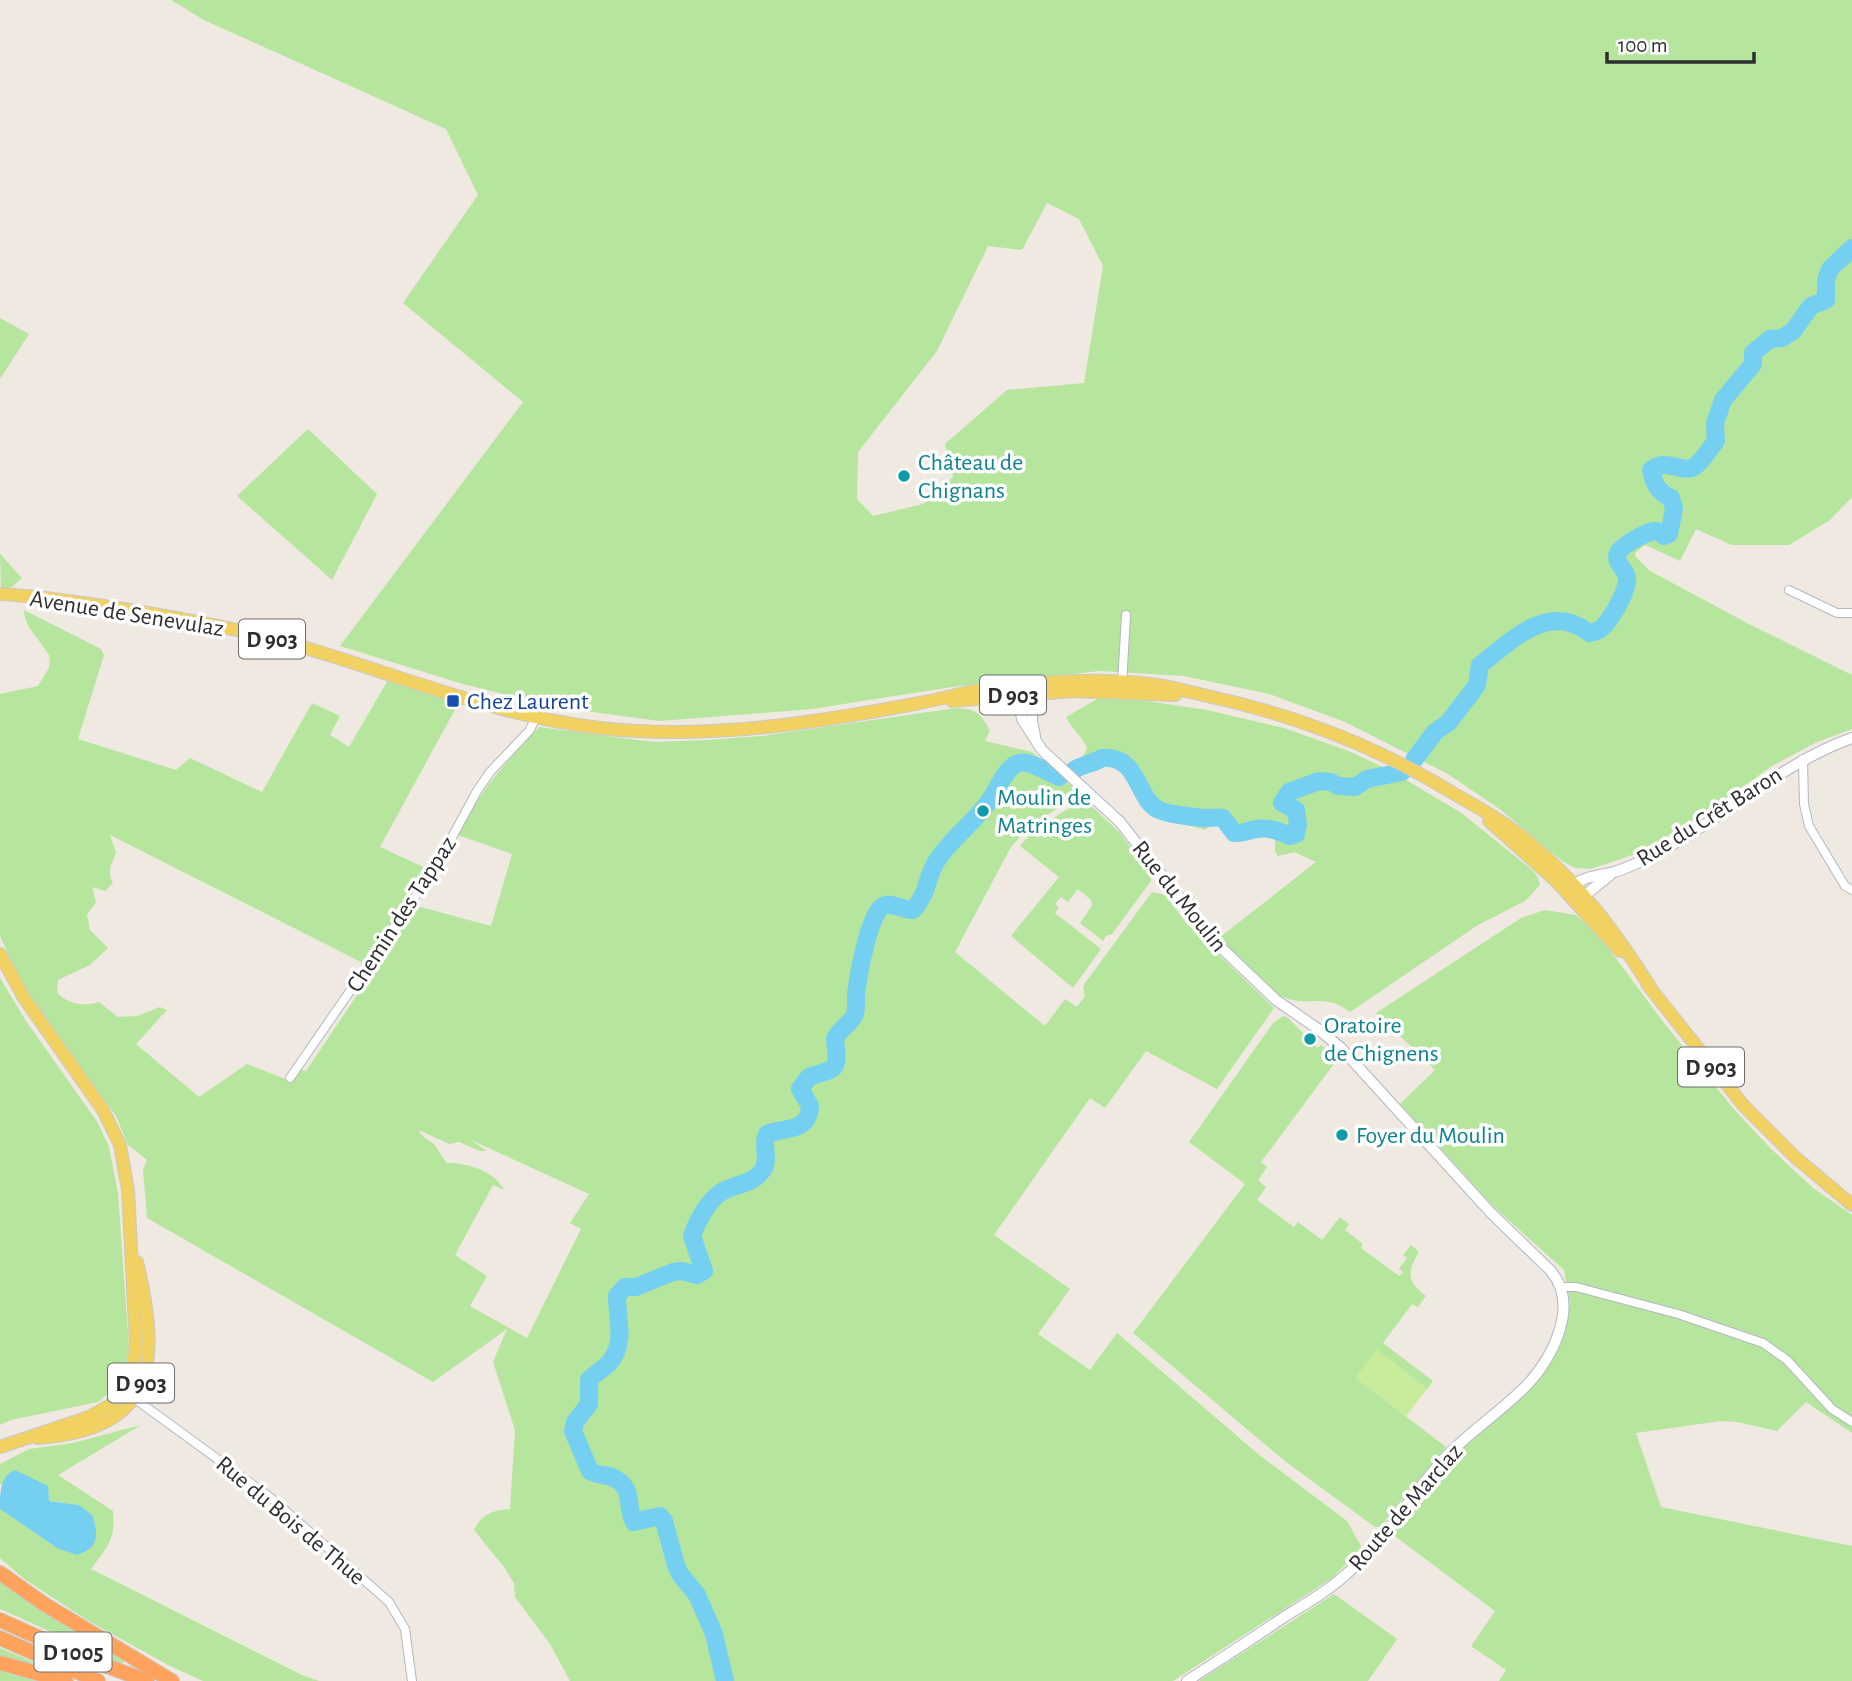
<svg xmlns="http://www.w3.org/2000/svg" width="1852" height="1681" font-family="'Alegreya Sans',sans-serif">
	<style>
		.green { fill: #b6e59e; fill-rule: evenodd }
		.pitch { fill: #c9ec9a }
		.water { fill: #75cff0 }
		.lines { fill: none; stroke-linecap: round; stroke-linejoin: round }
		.river { stroke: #75cff0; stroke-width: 18 }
		.street-casing { stroke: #b4b7c1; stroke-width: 10 }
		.secondary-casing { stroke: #b4b7c1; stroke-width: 12 }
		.primary-casing { stroke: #c9c9c9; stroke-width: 14 }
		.highway-casing { stroke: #c9c9c9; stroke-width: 16 }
		.street { stroke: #fff; stroke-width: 8 }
		.secondary { stroke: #fff; stroke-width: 10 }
		.primary { stroke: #f2d163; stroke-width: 12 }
		.highway { stroke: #ffa35c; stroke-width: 14 }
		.culture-dot { fill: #0f9aa8; stroke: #fff; stroke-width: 2.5 }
		.transit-dot { fill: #1a4fb4; stroke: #fff; stroke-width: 2.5 }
		.labels { text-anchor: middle; stroke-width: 7; stroke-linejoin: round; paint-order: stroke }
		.shield { fill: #fff; stroke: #6d6d6d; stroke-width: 2 }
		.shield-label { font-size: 23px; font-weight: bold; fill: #2e2e2e }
		.culture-label { font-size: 24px; fill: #0d838f; stroke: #fff; text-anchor: start }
		.street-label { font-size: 24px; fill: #2e2e2e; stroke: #fff }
		.transit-label { font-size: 24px; fill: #164399; stroke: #fff; text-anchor: start }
	</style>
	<rect width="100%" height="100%" fill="#efe9e1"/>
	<!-- green -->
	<g class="green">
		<path d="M171,0H1852V497L1830,520L1789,545H1732L1696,529L1680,561L1645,545L1635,553L1636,557L1650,571L1749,624L1852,675V729L1817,742L1772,766L1699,818L1638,853L1591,869L1575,868L1562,861L1501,810L1448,774L1345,722L1269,694L1184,676L1100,671L952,687L812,709L660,721L555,707L463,684L340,646L523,402L403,303L478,195L446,129L204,20ZM1047,203L1079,219L1103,266L1084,383L1007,390L945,444L953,477L923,504L873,516L857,499L858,452L937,351L988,246L1022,250Z"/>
		<path d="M0,318L29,334L0,379Z"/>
		<path d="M308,429L377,494L332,580L237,496Z"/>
		<path d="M0,554L22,578L12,587L1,590Z"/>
		<path d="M24,610L101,649L104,655L78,739L176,770L190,758L262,792L312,703L340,716L330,735L349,747L388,680L458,704L380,847L430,870L363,963L110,835L116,853C112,865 106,870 113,883L105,891L92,887L96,902L87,915L90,930L108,948L90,965L58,980L57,993C69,1004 83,1007 99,1002L118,1017L137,1016L160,1007L167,1010L136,1044L199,1097L247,1064L285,1079L292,1068L306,1071L417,906L491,926L512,854L458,835C480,790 505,763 539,727L653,742L707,740L762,736L956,708C977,709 980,713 990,730L985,741L1032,752L1077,791L1076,795L1026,830L1011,847L955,952L1045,1026L1065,999L1077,1007L1085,996L1083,986L1152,892L1165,895L1188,925L1274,1008L1217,1089L1146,1051L1105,1108L1090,1098L994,1235L1070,1289L1038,1334L1090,1370L1117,1333L1258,1454L1347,1521L1362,1548L1332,1578L1173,1681H570L550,1644L515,1597L514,1583L504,1567L474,1530C483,1513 491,1511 510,1509L515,1430L493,1362L507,1329L433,1382L147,1218L143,1170L147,1160L128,1145L116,1116L44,1017L20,980L0,936V694L38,686L49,668L50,657C42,641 24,628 24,610ZM419,1130L449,1144L459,1142L480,1151H487L471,1140L589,1194L570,1223L581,1229L527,1338L470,1306L487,1276L455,1255L493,1185L504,1190C497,1172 465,1162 447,1163C442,1157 440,1153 436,1147C431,1139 422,1139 419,1130Z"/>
		<path d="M1099,698L1147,701L1207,710L1284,728L1351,752L1389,770L1460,812L1531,869L1538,877L1540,885L1525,901L1478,925L1350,1012C1324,992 1310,1008 1283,997C1268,991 1232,951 1219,938L1316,862L1294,852L1278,856L1275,851V840L1258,833L1245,840L1232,839L1217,821L1205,830L1153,813L1144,802L1139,786L1119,768L1098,766L1076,774L1072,769L1080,762L1087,748C1082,736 1072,729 1066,717Z"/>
		<path d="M1085,800L1120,833L1151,875V881L1112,934L1106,936L1103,941L1080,923L1092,906L1091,900L1078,889L1068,902L1061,897L1055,904L1059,907L1055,913L1101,949L1073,988L1011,936L1059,877L1020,846L1030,835H1041L1045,838L1048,835L1044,832C1049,816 1071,808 1085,800Z"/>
		<path d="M1545,910L1576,915L1600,937L1664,1023L1732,1107L1771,1149L1813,1188L1852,1215V1433L1806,1402L1777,1431L1737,1422L1721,1421L1636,1433L1661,1507L1852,1546V1681H1499L1506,1670L1471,1646L1495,1611L1392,1534L1467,1443L1533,1385L1549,1364L1562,1339L1570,1303L1564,1270L1493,1206L1400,1104L1435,1070C1416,1049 1395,1033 1376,1013L1521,918Z"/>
		<path d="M0,978L26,1021L98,1123L109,1147L118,1193L129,1348L120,1380L113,1389L98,1402L11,1420L0,1425Z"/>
		<path d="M1283,1016L1288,1018L1318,1048L1321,1045L1339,1057L1261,1162L1267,1167L1258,1180L1266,1187L1257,1200L1294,1227L1298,1222L1322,1240L1340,1217L1349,1224L1345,1230L1363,1244L1361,1248L1399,1276L1403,1272L1399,1269L1407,1258L1403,1255L1411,1245L1419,1252C1407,1272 1406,1281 1426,1296L1418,1307L1412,1304L1383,1343L1433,1381L1427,1389L1377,1350L1356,1378L1446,1447L1380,1527H1375L1286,1462L1133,1333L1245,1184L1189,1142L1273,1023Z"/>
		<path d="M141,1425L58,1475L113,1511C116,1540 107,1547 91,1569L302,1675L319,1681H203L168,1665L87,1620L23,1578L0,1558V1509L57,1548L79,1505L49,1501L48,1495L0,1484V1464L29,1449L73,1443Z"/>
		<path d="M0,1577L75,1632L124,1661L122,1664L0,1609Z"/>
		<path d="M1334,1594L1397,1639L1368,1681H1199Z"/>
		<path d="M0,1648L54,1671L0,1657Z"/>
		<path d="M0,1671L36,1681H0Z"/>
	</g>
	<!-- pitch -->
	<path class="pitch" d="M1377,1350L1427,1389L1406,1416L1356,1378Z"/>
	<!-- water -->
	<path class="water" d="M15,1470L48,1486L49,1501L79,1505L93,1516C98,1537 99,1547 77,1555L57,1548L0,1509C0,1493 0,1476 15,1470Z"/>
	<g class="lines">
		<!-- river -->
		<g class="river">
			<path d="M1414,760L1435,732L1449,722L1477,685L1480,665C1511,641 1549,601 1589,633C1592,632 1596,632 1599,630C1609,624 1629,589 1627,578C1626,568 1614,564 1618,553C1620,546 1647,532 1654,531C1659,531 1660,533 1664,536L1669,534L1674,509L1671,498C1658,492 1654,484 1651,470C1666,457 1682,474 1694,467C1702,462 1710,448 1716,441L1715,423L1723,400L1753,364V353L1770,339L1782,338L1793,331L1811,306L1826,300V280L1830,269L1852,248"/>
			<path d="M1074,770C1083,764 1093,764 1102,758C1140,755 1136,800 1159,810C1168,814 1197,818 1207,818C1213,818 1217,817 1223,818L1234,833C1243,834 1248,830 1257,829C1269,827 1280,831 1290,836L1296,834L1298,825L1296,810L1282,803L1289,792L1319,781L1331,782L1338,786L1355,787L1367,779L1402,772"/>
			<path d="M725,1681L714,1634L697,1595L680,1574L676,1565L664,1521L660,1516L634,1522C625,1506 636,1488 612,1477C605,1474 597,1476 590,1471L573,1431L575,1422L589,1404V1380C595,1373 604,1369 610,1362C626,1342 617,1319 617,1296L625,1287H636L673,1272L682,1271L697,1275L704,1271L692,1236C697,1221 709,1199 723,1191C736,1184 753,1184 762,1171C771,1160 761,1146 767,1134C784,1127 809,1133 810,1106L800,1089L809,1077C837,1067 839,1073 835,1039C839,1029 851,1024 855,1014C857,1006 855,996 857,987C859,972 870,912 883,906C892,901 903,911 913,910C929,892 925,881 936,862C950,839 975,822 990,800C998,789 1006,766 1019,763C1028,760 1050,773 1059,777"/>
		</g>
		<!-- street casing -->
		<g class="street-casing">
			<g id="street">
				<path d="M1789,590L1837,613H1852"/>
				<path d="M1122,685L1126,615"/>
				<path d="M1803,759L1804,804L1809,826L1845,886L1852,890"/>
				<path d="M290,1078L437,865L477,791L490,772L529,731L536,718"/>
				<path d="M1561,1287H1576L1678,1314L1763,1343L1787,1360L1832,1409L1852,1422"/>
				<path d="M131,1396L271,1498L389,1602L405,1629L412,1681"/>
			</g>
		</g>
		<!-- secondary casing -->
		<g class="secondary-casing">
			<g id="secondary">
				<path d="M1033,686L1032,721L1035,736"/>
				<path d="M1016,687L1022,719L1042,750L1120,822L1211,938L1276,1000L1318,1029L1341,1048L1491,1213L1550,1270C1580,1304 1554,1355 1528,1384C1501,1412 1467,1433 1441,1462C1407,1501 1379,1549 1337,1582C1321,1595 1302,1606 1284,1617C1252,1639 1219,1660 1187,1681"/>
				<path d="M1569,888C1583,876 1598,876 1614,872C1631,867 1648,858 1663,850C1728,815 1782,763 1852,738"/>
				<path d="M1579,900L1610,875"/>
			</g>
		</g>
		<!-- primary casing -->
		<g class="primary-casing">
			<g id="primary">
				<path d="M0,594C42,596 83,603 124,609C183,619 242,629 299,646C399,675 496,716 600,728C707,740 815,723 920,703C947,698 972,690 999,687C1048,681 1101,678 1150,684C1171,686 1191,693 1212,697C1298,716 1376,746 1451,792C1477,807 1503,821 1526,840C1581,885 1615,931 1652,990"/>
				<path d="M952,701L1072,691L1175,695"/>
				<path d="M1489,821L1555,880L1620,951"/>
				<path d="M0,954L24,998L103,1110L120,1145L128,1190L136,1345L131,1375L123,1391L110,1405L89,1417L0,1447"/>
				<path d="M1647,984L1744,1106L1795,1157L1852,1205"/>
				<path d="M37,1438C157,1430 161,1362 137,1262"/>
			</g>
		</g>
		<!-- highway casing -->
		<g class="highway-casing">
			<g id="highway">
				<path d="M0,1573L44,1604L172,1681"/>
				<path d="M0,1620L80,1656L147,1681"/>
				<path d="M0,1638L98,1681"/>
				<path d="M0,1663L66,1681"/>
			</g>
		</g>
		<!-- street -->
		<use href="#street" class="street"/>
		<!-- secondary -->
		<use href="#secondary" class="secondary"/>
		<!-- primary -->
		<use href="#primary" class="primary"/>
		<!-- highway -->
		<use href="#highway" class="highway"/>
	</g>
	<!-- markers -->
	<g class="culture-dot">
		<circle cx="904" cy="476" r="7"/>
		<circle cx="983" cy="811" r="7"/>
		<circle cx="1310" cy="1039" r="7"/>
		<circle cx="1342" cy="1135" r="7"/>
	</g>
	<rect class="transit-dot" x="446" y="694" width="14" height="14" rx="3.5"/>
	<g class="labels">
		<!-- shield labels -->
		<g class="shield">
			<rect x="239" y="619.5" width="66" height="39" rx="5"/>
			<rect x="980" y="675.5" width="66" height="39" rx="5"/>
			<rect x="1678" y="1047.5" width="66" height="39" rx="5"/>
			<rect x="108" y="1363.5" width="66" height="39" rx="5"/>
			<rect x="34.5" y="1632.5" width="77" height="39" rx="5"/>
		</g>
		<g class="shield-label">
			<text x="272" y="647">D 903</text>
			<text x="1013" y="703">D 903</text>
			<text x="1711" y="1075">D 903</text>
			<text x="141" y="1391">D 903</text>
			<text x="73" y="1660">D 1005</text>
		</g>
		<!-- culture labels -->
		<g class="culture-label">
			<text x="918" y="470">Château de<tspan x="918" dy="28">Chignans</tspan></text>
			<text x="997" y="805">Moulin de<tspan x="997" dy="28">Matringes</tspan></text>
			<text x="1324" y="1033">Oratoire<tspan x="1324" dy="28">de Chignens</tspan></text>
			<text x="1356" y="1143">Foyer du Moulin</text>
		</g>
		<!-- street labels -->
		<g class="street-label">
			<text transform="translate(127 613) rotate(9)" y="8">Avenue de Senevulaz</text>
			<text transform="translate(1709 816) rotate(-32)" y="8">Rue du Crêt Baron</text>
			<text transform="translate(1180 896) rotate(51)" y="8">Rue du Moulin</text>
			<text transform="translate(401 914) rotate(-57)" y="8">Chemin des Tappaz</text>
			<text transform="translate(1405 1507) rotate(-49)" y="8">Route de Marclaz</text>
			<text transform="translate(291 1520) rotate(40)" y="8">Rue du Bois de Thue</text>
		</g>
		<!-- transit labels -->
		<g class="transit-label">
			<text x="467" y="709">Chez Laurent</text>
		</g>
	</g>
	<!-- scale -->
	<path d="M1607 52v10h147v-10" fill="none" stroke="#2e2e2e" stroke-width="3.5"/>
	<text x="1618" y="52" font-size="21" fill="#2e2e2e" stroke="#ffffff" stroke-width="5" paint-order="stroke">100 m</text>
</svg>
